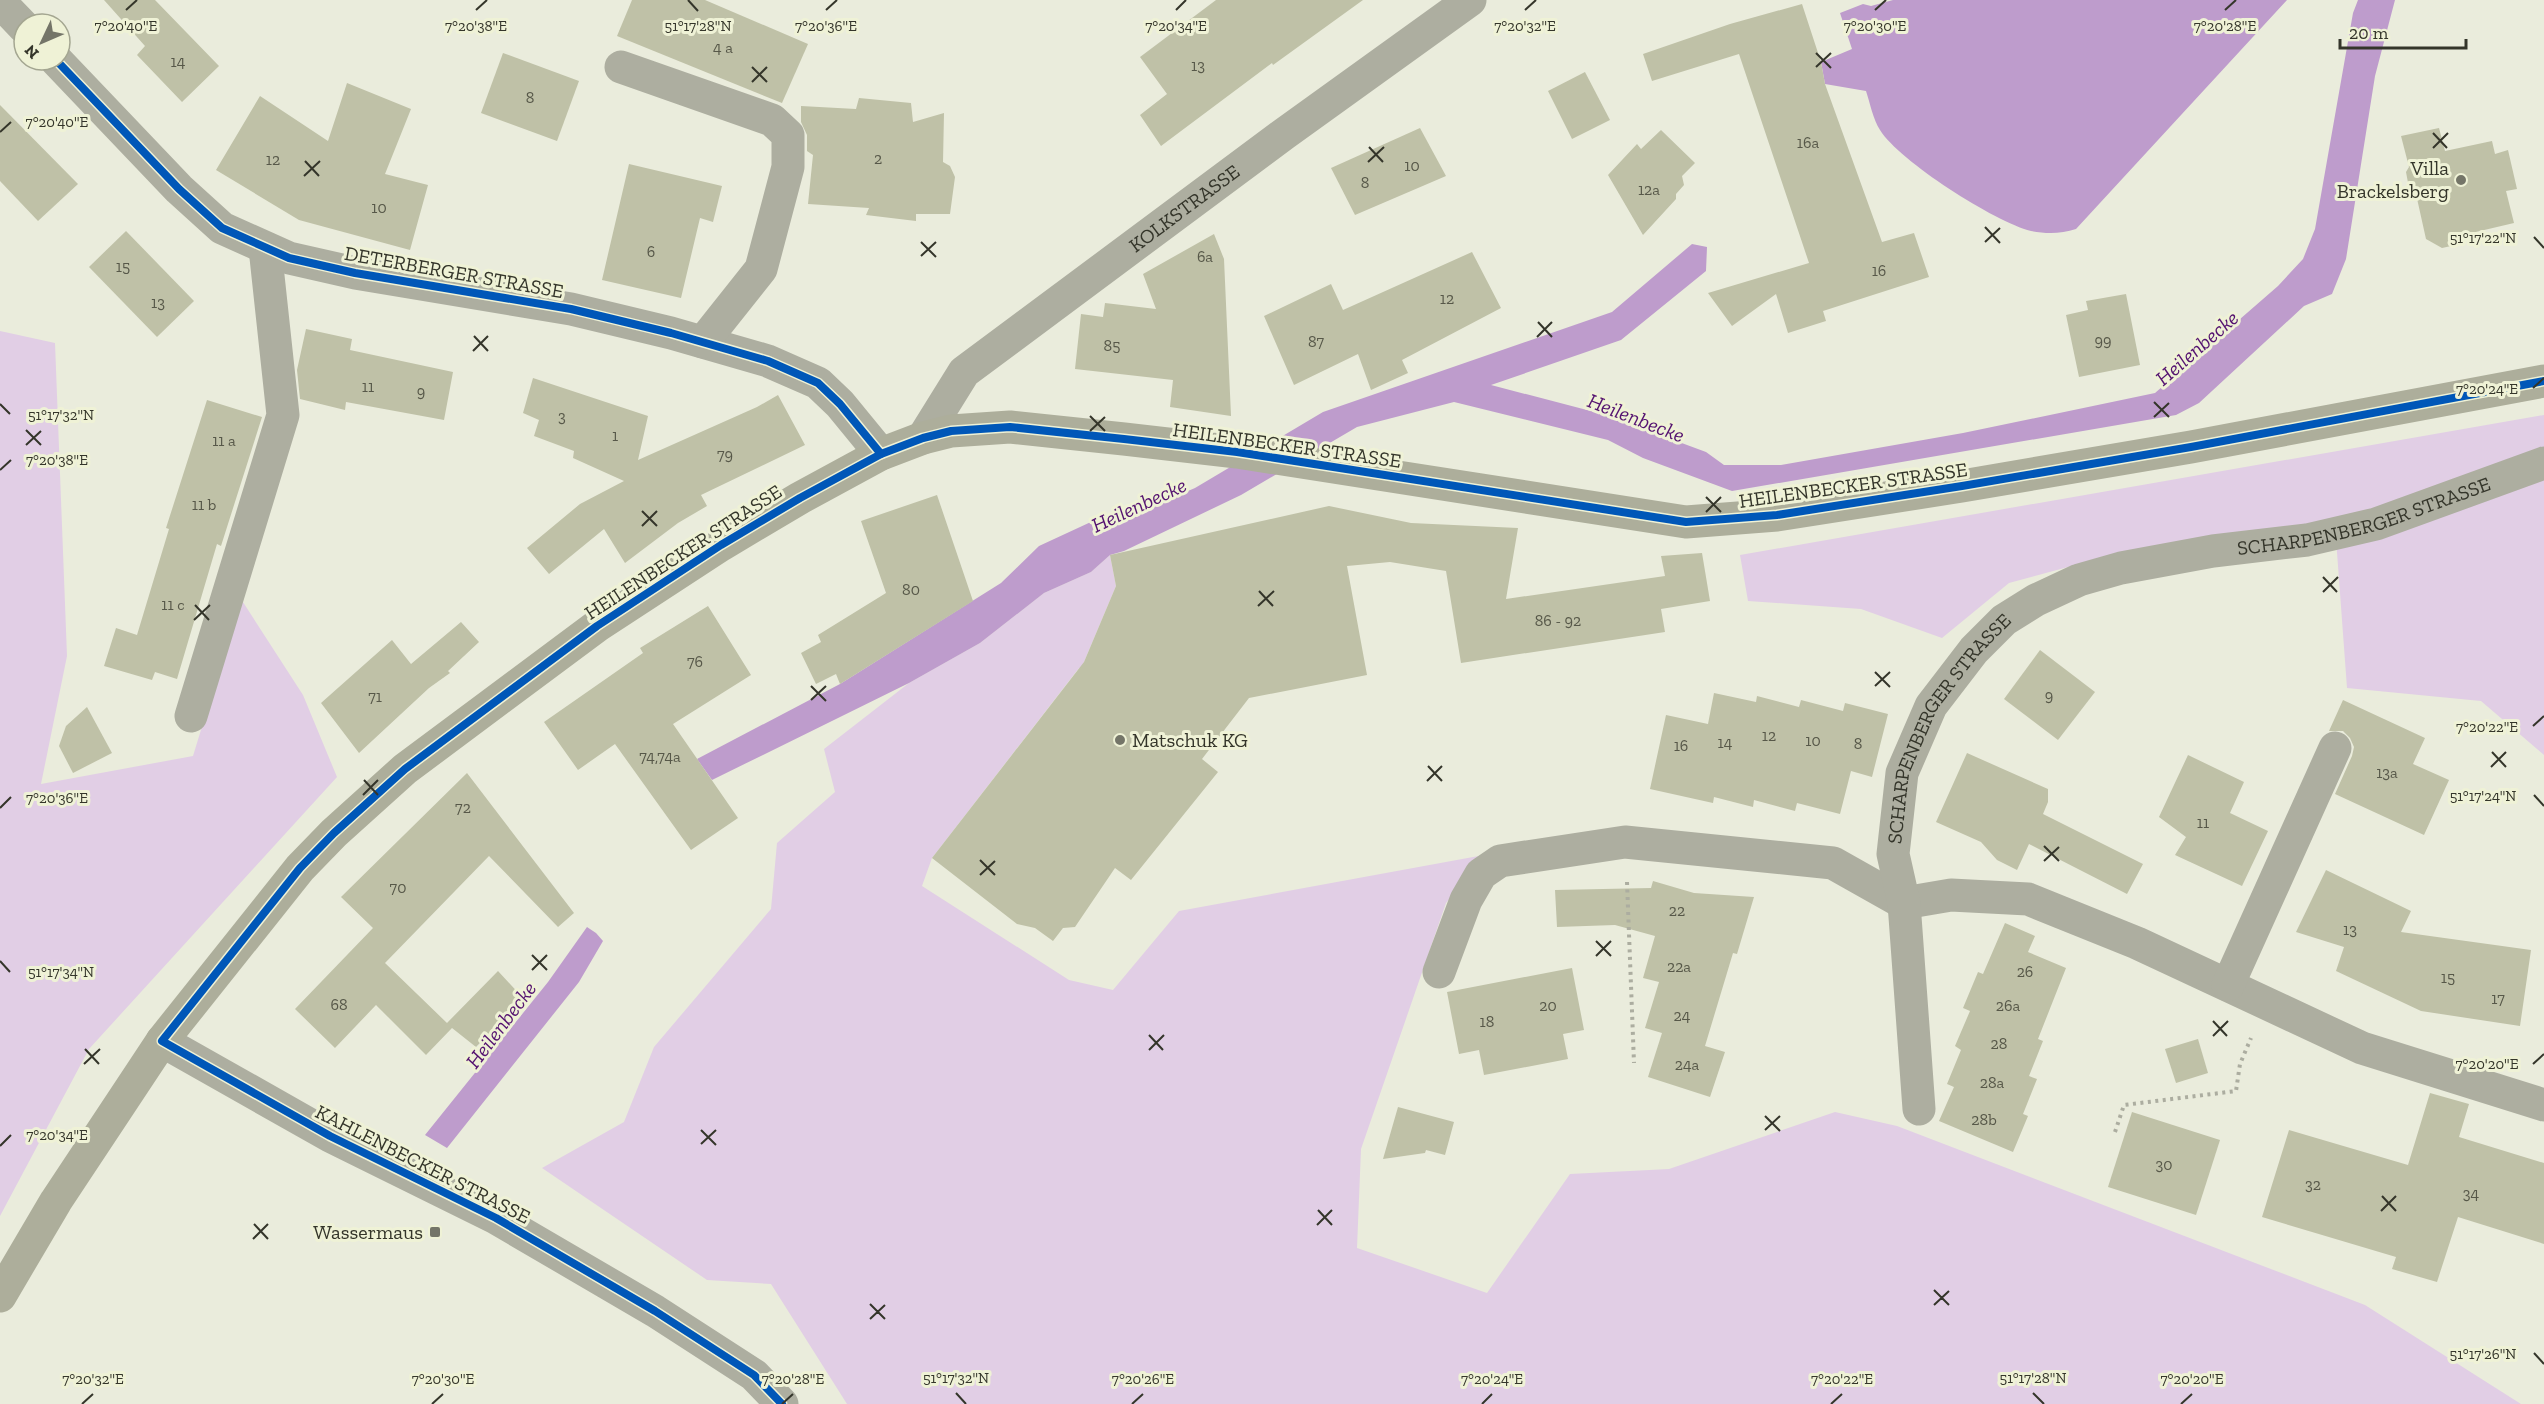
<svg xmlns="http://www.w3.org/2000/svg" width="2544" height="1404" font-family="'Zilla Slab',serif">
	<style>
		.green { fill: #e1cee5 }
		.water { fill: #be9ccc }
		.building { fill: #bfc1a7 }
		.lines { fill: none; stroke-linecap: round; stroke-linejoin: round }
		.path { stroke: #acada0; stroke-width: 4; stroke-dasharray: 3 4.5; stroke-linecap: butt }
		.minor { stroke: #adaea0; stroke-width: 33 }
		.major { stroke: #adae9b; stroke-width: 33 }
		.cycleway-casing { stroke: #eff2d6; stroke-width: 11 }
		.cycleway { stroke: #0057b8; stroke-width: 8 }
		.ticks { fill: none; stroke: #34352a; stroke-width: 2 }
		.poi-dot { fill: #747568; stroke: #eff2d6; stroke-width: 2 }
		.labels { text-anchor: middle; stroke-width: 6; stroke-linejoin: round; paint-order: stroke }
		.number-label { font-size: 16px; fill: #575849 }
		.poi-label { font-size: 20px; fill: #34352a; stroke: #eff2d6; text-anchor: end }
		.street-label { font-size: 20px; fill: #34352a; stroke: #eff2d6 }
		.water-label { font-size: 21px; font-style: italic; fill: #541270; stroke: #eff2d6 }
		.ticks-label { font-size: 15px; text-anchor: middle; fill: #34352a; stroke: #eff2d6; stroke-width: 6; stroke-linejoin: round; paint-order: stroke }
	</style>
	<rect width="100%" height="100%" fill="#eaecdc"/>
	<!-- green -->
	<g class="green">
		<path d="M0,331L55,343L67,656L41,784L193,756L241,599L303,695L337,777L89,1049L0,1216Z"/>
		<path d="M2544,415V755L2481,701L2347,688L2335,525L2105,557L2009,583L1942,638L1861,609L1748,601L1740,555Z"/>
		<path d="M1110,555L1116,586L1081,669L1079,668L932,858L922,886L1069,980L1113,990L1179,911L1484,855L1446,903L1361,1149L1357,1248L1487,1293L1570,1174L1669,1169L1835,1112L1897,1126L2365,1305L2521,1404H847L771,1284L707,1280L542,1168L624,1122L654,1047L771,909L777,843L835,792L824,749L909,683L980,643L1044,593L1091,572Z"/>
	</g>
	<!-- water -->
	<g class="water">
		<path d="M1893,0H2287L2076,229C2061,234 2046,234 2031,231C1995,222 1899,161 1880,130C1873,119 1870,103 1866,91L1825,84L1821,62L1852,49L1840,13L1863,4L1871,6Z"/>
		<path d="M2358,0H2395L2375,76L2346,259L2332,294L2304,306L2199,403L2176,415L1732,491L1643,458L1608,440L1454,402L1357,427L1241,495L1124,551L1110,555L1091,572L1044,593L980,643L909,683L712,780L697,759L840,684L1001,583L1039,546L1093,521L1160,503L1195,488L1323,412L1612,312L1692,244L1707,247L1706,271L1621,340L1491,385L1606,415L1706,452L1724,465H1781L1963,433L2155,393L2278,286L2303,259L2315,229L2353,13Z"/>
		<path d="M587,927L596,933L603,941L579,982L447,1148L425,1135L548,982Z"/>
	</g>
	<!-- building -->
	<g class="building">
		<path d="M104,0H155L219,66L182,102L137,55L145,46Z"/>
		<path d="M632,0H705L808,44L782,103L617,36Z"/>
		<path d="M1216,0H1363L1273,65L1272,63L1161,146L1140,115L1167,94L1140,57Z"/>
		<path d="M1802,4L1821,62L1825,84L1882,242L1914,233L1929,277L1823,311L1826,321L1788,333L1776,294L1732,326L1708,293L1809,263L1739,54L1652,81L1643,54L1730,24Z"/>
		<path d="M503,53L579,81L557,141L481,113Z"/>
		<path d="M1585,72L1610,120L1572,139L1548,91Z"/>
		<path d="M347,83L411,109L385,174L428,185L410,250L299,220L216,170L260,96L328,141Z"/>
		<path d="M859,98L911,103L913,122L944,113L943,162L950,166L955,177L950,214H916V221L866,215L869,208L808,204L813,155L807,151V135L801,122V106L856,109Z"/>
		<path d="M0,105L78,184L38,221L0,181Z"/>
		<path d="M1420,128L1446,176L1355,215L1331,168Z"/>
		<path d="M2439,128L2445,151L2492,141L2495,154L2508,150L2517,189L2506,191L2514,223L2463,235L2460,244L2442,248L2426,239L2416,194L2409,188L2406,172L2409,167L2401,136Z"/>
		<path d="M1661,130L1695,163L1682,176L1684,185L1676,194V199L1643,235L1608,175L1637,144L1641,149Z"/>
		<path d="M629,164L722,186L713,222L700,218L681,298L602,280Z"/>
		<path d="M126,231L194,301L157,337L89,267Z"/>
		<path d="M1214,234L1224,259L1231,416L1170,407L1173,380L1075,369L1081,314L1103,317L1105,303L1156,309L1143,274Z"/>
		<path d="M1472,252L1501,308L1402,360L1408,373L1371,390L1358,354L1294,385L1264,316L1331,284L1343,310Z"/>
		<path d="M2126,294L2140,365L2079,377L2066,315L2088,310L2086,301Z"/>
		<path d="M306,329L352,339L350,350L453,372L444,420L346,402L345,410L300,399L297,370Z"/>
		<path d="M533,378L648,416L638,460L757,407L778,395L805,445L701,495L707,506L678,523L625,563L604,529L549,574L527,548L580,504L624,481L573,458L574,451L534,436L539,420L523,413Z"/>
		<path d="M207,400L262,417L221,546L217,544L177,679L155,672L152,680L104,666L116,628L137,635L169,529L166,528Z"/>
		<path d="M937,495L973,601L840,684L836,674L816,684L801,653L821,642L818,635L886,593L861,521Z"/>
		<path d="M1329,506L1411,523L1518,528L1506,599L1665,576L1661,556L1702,553L1710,601L1661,609L1665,632L1461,663L1446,571L1390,562L1347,566L1367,675L1249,698L1202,759L1218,772L1131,880L1115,868L1075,927L1063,928L1053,941L1035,928L1017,924L932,858L1084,662L1116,586L1110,555Z"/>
		<path d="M708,606L751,675L673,724L738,818L691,850L615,744L578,770L544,722L643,653L640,648Z"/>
		<path d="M461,622L479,642L448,671L450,673L429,688L359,753L321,703L392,640L411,664Z"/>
		<path d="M2040,650L2095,692L2058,740L2004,699Z"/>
		<path d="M1714,693L1756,702L1757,696L1799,707L1801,700L1843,711L1845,703L1888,714L1872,777L1851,771L1840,814L1797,803L1795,811L1754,800L1753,807L1714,797L1713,803L1650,789L1666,715L1708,724Z"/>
		<path d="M2343,700L2425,738L2413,764L2449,780L2424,835L2335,794L2352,756L2354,747L2350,738L2343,731H2329Z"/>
		<path d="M87,707L112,753L73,773L59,746L66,726Z"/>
		<path d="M1967,753L2048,789V802L2043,814L2143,864L2127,894L2029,844L2017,870L1997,860L1981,842L1936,822Z"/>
		<path d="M2188,755L2244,782L2230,813L2268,831L2242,886L2175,855L2186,837L2159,817Z"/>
		<path d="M467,773L574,913L558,927L489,856L385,963L447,1023L498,971L523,998L476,1047L452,1028L426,1055L376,1005L335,1048L295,1009L373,928L341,897Z"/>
		<path d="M2326,870L2411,911L2401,932L2531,950L2520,1026L2421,1011L2336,971L2344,947L2296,932Z"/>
		<path d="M1653,881L1694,893L1754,897L1737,954L1733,953L1705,1046L1725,1052L1710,1097L1648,1077L1662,1033L1645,1028L1659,982L1643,978L1655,936L1615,925L1557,927L1555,890L1651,888Z"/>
		<path d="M2005,923L2035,936L2028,952L2066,968L2038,1039L2043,1041L2029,1076L2037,1079L2023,1114L2028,1116L2013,1152L1939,1121L1954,1087L1947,1084L1961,1050L1955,1046L1970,1011L1963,1008L1978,972L1983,974Z"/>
		<path d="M1572,968L1584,1030L1563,1034L1568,1059L1484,1075L1479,1050L1459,1054L1447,992Z"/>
		<path d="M2198,1039L2208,1073L2176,1083L2165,1049Z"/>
		<path d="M2430,1093L2469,1104L2459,1137L2544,1163V1244L2458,1217L2437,1282L2392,1269L2396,1257L2262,1217L2289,1130L2408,1165Z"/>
		<path d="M1398,1107L1454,1122L1445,1155L1426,1150L1425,1153L1383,1159Z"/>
		<path d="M2132,1112L2220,1140L2196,1215L2108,1187Z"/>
	</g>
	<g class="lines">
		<!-- path -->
		<g class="path">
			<path d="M1627,882L1634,1063"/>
			<path d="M2115,1132L2124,1105L2236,1091L2240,1064L2251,1038"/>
		</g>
		<!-- minor -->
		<g class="minor">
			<path d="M0,2L24,27"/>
			<path d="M56,60L179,189L222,228L289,258L355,273L571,309L671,333L768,361L818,383L840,404L881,454"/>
			<path d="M621,67L772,120L788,135V167L761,269L703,342"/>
			<path id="s1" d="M923,438L964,372L1284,134L1470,0"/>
			<path d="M191,716L283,415L265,248"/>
			<path d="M1904,903L1951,895L2028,899L2137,943L2362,1048L2544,1105"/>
			<path d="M1439,972L1466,900L1481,874L1500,861L1625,842L1833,863L1904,903"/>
			<path d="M2228,985L2335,748"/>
			<path d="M162,1041L330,1136L496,1218L655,1311L754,1375L782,1404"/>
			<path id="s2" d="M1919,1109L1904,903L1893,854L1902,773L1931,706L1974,650L2004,620L2036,600L2079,580L2121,568L2213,551L2307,540L2376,524L2544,463"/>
		</g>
		<!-- major -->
		<path class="major" d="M0,1296L56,1201L162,1041L300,868L334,833L405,769L597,626L721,545L800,498L881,454L923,438L951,431L1010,427L1124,439L1237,452L1686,522L1777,515L1962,486L2191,447L2544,381"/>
		<!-- cycleway casing -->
		<g class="cycleway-casing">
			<g id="cycleway">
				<path d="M56,60L179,189L222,228L289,258L355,273L571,309L671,333L768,361L818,383L840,404L881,454"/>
				<path d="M782,1404L754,1375L655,1311L496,1218L330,1136L162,1041L300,868L334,833L405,769L597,626L721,545L800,498L881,454L923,438L951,431L1010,427L1124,439L1237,452L1686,522L1777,515L1962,486L2191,447L2544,381"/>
			</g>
		</g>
		<!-- cycleway -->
		<use href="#cycleway" class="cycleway"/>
	</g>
	<!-- ticks -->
	<path class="ticks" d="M688,0L698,11M126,10L137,0M476,10L487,0M826,10L837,0M1176,10L1186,0M1525,10L1536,0M1875,10L1886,0M2225,10L2236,0M1816,53L1831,68M752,67L767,82M1816,67L1831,53M752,82L767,67M0,132L11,122M2433,133L2447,148M1369,147L1383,162M2433,148L2448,133M305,161L319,176M1368,162L1384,147M304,176L320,161M1985,227L2000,243M2534,237L2544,248M921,242L936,257M1985,242L2000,228M921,256L936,242M1538,322L1552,337M474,336L488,351M1537,337L1552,322M473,351L488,336M2533,388L2544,378M2154,402L2169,417M0,404L10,414M1090,416L1105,431M2154,417L2169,403M26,430L41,445M1090,431L1105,417M26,445L41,431M0,470L11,460M1706,497L1721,512M642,511L657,526M1706,512L1721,497M642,526L657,511M2323,577L2337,592M1259,591L1273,606M2323,592L2338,577M195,605L209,620M1258,606L1274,591M194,620L210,605M1875,672L1890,687M811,686L826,701M1875,686L1890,672M811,700L826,686M2533,726L2544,716M2492,752L2506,767M1428,766L1442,781M2491,767L2506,752M364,780L378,795M1427,781L1442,766M363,795L378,780M2534,795L2544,806M0,808L11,797M2044,846L2059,861M980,860L995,875M2044,861L2059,847M980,875L995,861M1596,941L1611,956M532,955L547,970M1596,956L1611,941M0,961L10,972M532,970L547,955M2213,1021L2227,1036M1149,1035L1163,1050M2213,1036L2228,1021M85,1049L99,1064M1149,1050L1164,1035M84,1064L100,1049M2533,1064L2544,1054M1765,1116L1780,1131M701,1130L716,1145M1765,1130L1780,1116M701,1144L716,1130M0,1146L11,1135M2382,1196L2396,1211M1318,1210L1332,1225M2381,1211L2396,1196M254,1224L268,1239M1317,1225L1332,1210M253,1239L268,1224M1934,1290L1949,1305M870,1304L885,1319M1934,1305L1949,1291M870,1319L885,1305M2534,1353L2544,1364M956,1393L966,1404M2033,1393L2044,1404M82,1404L93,1394M432,1404L443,1394M782,1404L793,1394M1132,1404L1143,1394M1482,1404L1492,1394M1831,1404L1842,1394M2181,1404L2192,1394"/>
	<!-- markers -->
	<g class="poi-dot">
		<circle cx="2461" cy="180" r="6"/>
		<circle cx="1120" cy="740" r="6"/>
		<rect x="429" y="1226" width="12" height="12" rx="3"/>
	</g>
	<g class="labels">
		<!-- number labels -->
		<g class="number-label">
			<text x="723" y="53">4 a</text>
			<text x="178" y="67">14</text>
			<text x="1198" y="71">13</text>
			<text x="530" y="103">8</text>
			<text x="1808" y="148">16a</text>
			<text x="878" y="164">2</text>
			<text x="273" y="165">12</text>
			<text x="1412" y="171">10</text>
			<text x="1365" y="188">8</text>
			<text x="1649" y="195">12a</text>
			<text x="379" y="213">10</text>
			<text x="651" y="257">6</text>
			<text x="1205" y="262">6a</text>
			<text x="123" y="272">15</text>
			<text x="1879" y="276">16</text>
			<text x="1447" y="304">12</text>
			<text x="158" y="308">13</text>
			<text x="2103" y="346">99</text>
			<text x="1316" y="347">87</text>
			<text x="1112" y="351">85</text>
			<text x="368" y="392">11</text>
			<text x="421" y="397">9</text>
			<text x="562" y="422">3</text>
			<text x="615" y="441">1</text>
			<text x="224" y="446">11 a</text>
			<text x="725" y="460">79</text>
			<text x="204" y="510">11 b</text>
			<text x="911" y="595">80</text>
			<text x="173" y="610">11 c</text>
			<text x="1558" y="626">86 - 92</text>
			<text x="695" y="667">76</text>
			<text x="2049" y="701">9</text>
			<text x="375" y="702">71</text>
			<text x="1769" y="741">12</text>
			<text x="1813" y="746">10</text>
			<text x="1725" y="748">14</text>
			<text x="1858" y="749">8</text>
			<text x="1681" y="751">16</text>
			<text x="660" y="762">74,74a</text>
			<text x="2387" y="778">13a</text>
			<text x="463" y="813">72</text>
			<text x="2203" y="828">11</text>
			<text x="398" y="893">70</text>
			<text x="1677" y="916">22</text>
			<text x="2350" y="935">13</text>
			<text x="1679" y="972">22a</text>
			<text x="2025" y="977">26</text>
			<text x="2448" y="983">15</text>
			<text x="2498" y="1004">17</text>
			<text x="339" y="1010">68</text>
			<text x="1548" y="1011">20</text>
			<text x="2008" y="1011">26a</text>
			<text x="1682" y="1021">24</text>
			<text x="1487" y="1027">18</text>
			<text x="1999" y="1049">28</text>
			<text x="1687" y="1070">24a</text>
			<text x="1992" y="1088">28a</text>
			<text x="1984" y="1125">28b</text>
			<text x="2164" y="1170">30</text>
			<text x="2313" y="1190">32</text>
			<text x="2471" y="1199">34</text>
		</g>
		<!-- poi labels -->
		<g class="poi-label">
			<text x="2449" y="175">Villa<tspan x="2449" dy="23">Brackelsberg</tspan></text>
			<text x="1132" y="747" text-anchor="start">Matschuk KG</text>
			<text x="423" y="1239">Wassermaus</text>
		</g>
		<!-- street labels -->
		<g class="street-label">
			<text dy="7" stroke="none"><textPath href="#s1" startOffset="352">KOLKSTRASSE</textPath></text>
			<text transform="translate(454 272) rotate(10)" y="7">DETERBERGER STRASSE</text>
			<text transform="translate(1287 445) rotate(8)" y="7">HEILENBECKER STRASSE</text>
			<text transform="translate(1853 485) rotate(-8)" y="7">HEILENBECKER STRASSE</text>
			<text dy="7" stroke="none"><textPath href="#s2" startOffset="902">SCHARPENBERGER STRASSE</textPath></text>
			<text transform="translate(683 552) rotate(-33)" y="7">HEILENBECKER STRASSE</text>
			<text dy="7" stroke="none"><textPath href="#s2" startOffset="398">SCHARPENBERGER STRASSE</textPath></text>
			<text transform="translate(423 1164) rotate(27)" y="7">KAHLENBECKER STRASSE</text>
		</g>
		<!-- water labels -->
		<g class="water-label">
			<text transform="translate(2197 348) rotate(-41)" y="7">Heilenbecke</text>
			<text transform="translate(1636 418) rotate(21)" y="7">Heilenbecke</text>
			<text transform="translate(1139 505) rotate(-25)" y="7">Heilenbecke</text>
			<text transform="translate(501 1025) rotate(-53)" y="7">Heilenbecke</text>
		</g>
	</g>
	<g class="ticks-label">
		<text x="126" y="31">7°20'40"E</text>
		<text x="476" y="31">7°20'38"E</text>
		<text x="826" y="31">7°20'36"E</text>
		<text x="1176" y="31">7°20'34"E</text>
		<text x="1525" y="31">7°20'32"E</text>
		<text x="1875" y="31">7°20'30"E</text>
		<text x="2225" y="31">7°20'28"E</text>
		<text x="698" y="31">51°17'28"N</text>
		<text x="57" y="127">7°20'40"E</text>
		<text x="2483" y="243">51°17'22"N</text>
		<text x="2487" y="394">7°20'24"E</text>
		<text x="61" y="420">51°17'32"N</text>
		<text x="57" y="465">7°20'38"E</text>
		<text x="2487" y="732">7°20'22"E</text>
		<text x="2483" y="801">51°17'24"N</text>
		<text x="57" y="803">7°20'36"E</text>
		<text x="61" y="977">51°17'34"N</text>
		<text x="2487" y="1069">7°20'20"E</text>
		<text x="57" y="1140">7°20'34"E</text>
		<text x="2483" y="1359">51°17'26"N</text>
		<text x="956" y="1383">51°17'32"N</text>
		<text x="2033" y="1383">51°17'28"N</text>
		<text x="93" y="1384">7°20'32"E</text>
		<text x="443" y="1384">7°20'30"E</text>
		<text x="793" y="1384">7°20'28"E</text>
		<text x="1143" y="1384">7°20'26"E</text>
		<text x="1492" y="1384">7°20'24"E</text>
		<text x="1842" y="1384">7°20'22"E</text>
		<text x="2192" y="1384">7°20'20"E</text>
	</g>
	<!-- north arrow -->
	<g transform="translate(42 42) rotate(226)"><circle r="28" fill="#eff2d6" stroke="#a4a691" stroke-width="1.5"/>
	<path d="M0-4.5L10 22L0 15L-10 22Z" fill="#747568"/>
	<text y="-9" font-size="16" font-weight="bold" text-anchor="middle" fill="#34352a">N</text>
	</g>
	<!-- scale -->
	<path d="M2340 39v9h126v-9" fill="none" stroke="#34352a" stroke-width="3"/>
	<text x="2349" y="39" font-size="18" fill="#34352a" stroke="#eff2d6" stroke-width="4.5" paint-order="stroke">20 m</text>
</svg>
